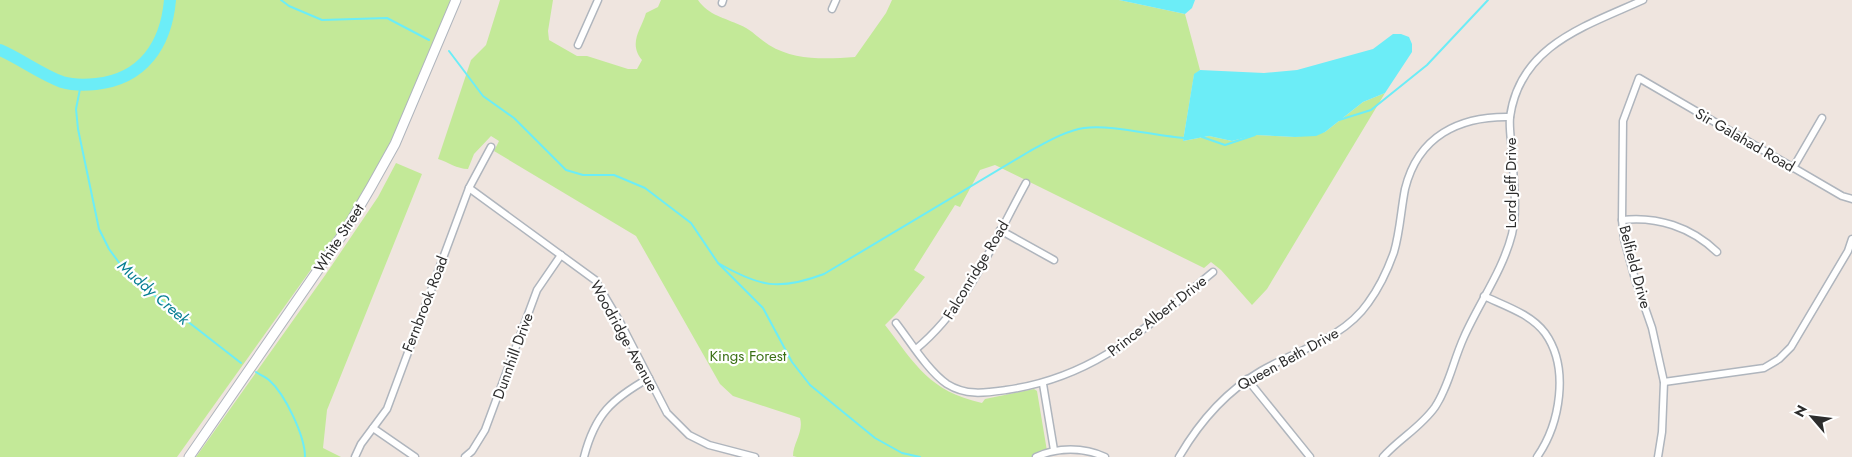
<svg xmlns="http://www.w3.org/2000/svg" width="1852" height="457" font-family="Jost,sans-serif">
	<style>
		.green { fill: #c3e998 }
		.water { fill: #6cedf7 }
		.lines { fill: none; stroke-linecap: round; stroke-linejoin: round }
		.stream { stroke: #6cedf7; stroke-width: 2 }
		.river { stroke: #6cedf7; stroke-width: 12 }
		.street-casing { stroke: #afb5bd; stroke-width: 9 }
		.secondary-casing { stroke: #afb5bd; stroke-width: 11 }
		.street { stroke: #fff; stroke-width: 6 }
		.secondary { stroke: #fff; stroke-width: 9 }
		.labels { text-anchor: middle; stroke-width: 4.5; stroke-linejoin: round; paint-order: stroke }
		.street-label { font-size: 15px; fill: #2d2d2d; stroke: #fff }
		.park-label { font-size: 15px; fill: #3b7116; stroke: #fff }
		.water-label { font-size: 16px; font-style: italic; fill: #067e92; stroke: #fff }
	</style>
	<rect width="100%" height="100%" fill="#efe5df"/>
	<!-- green -->
	<g class="green">
		<path d="M0,0H451L386,154L350,215L177,457H0Z"/>
		<path d="M500,0H553L548,31L549,40L577,56H587L628,69H637L642,60C628,43 641,30 646,13L658,7L661,0H698C708,15 725,18 740,25C751,29 759,39 769,45C795,61 826,59 855,57L886,13L892,0H1119L1185,14L1200,70L1194,75L1183,141L1209,136L1232,141L1255,135L1295,137L1325,132L1363,102L1385,93L1267,289L1252,305L1221,270L1211,262L1204,268L995,165L980,170L960,207L955,205L914,270L925,277L898,312L885,325C916,365 929,391 982,403L985,399L1034,389L1037,391L1048,457H797L793,456C793,443 804,432 800,418L733,396L720,384L636,236L494,151L499,141L491,136L474,154L468,169C457,169 448,162 438,159L471,60L486,45Z"/>
		<path d="M396,163L422,174L327,410L323,448L341,457H196L326,274L378,197Z"/>
	</g>
	<!-- water -->
	<g class="water">
		<path d="M1119,0H1195L1192,8L1185,14Z"/>
		<path d="M1393,34H1401L1409,37L1412,44V52L1385,93L1363,102L1325,132L1316,136L1295,137L1255,135L1232,141L1209,136L1183,141L1194,74L1200,70L1264,73L1297,70L1373,49Z"/>
	</g>
	<g class="lines">
		<!-- stream -->
		<g class="stream">
			<path d="M281,0L289,6L322,20L387,18L429,40"/>
			<path d="M449,51L483,96L514,118L566,170L583,175H614L645,188L691,223L718,263L763,308L792,362L810,385L875,438L902,453L920,457"/>
			<path d="M81,84L76,109L78,129L99,229L109,249L123,268L146,289L241,363"/>
			<path d="M1339,120L1371,110L1427,65L1488,0"/>
			<path d="M1202,137L1225,145L1255,135"/>
			<path d="M718,263C760,287 779,291 824,274L1030,151C1047,142 1065,131 1084,128C1111,124 1155,136 1185,138"/>
			<path d="M256,372C260,375 266,377 269,380C285,394 305,436 305,457"/>
		</g>
		<!-- river -->
		<path class="river" d="M0,50C21,59 40,74 62,82C72,85 86,85 96,84C143,79 166,45 170,0"/>
		<!-- street casing -->
		<g class="street-casing">
			<g id="street">
				<path d="M722,3L723,0"/>
				<path d="M832,9L836,0"/>
				<path d="M578,45L598,0"/>
				<path d="M1793,168L1822,118"/>
				<path d="M469,188L595,280L620,322L667,413L689,435L709,445L755,457"/>
				<path d="M1622,220C1657,216 1691,227 1717,252"/>
				<path d="M1000,230L1054,260"/>
				<path d="M1484,296C1505,306 1531,314 1545,333C1570,368 1560,424 1537,457"/>
				<path d="M896,323C910,341 928,371 947,384C966,396 985,393 1006,390C1097,377 1146,327 1213,272"/>
				<path d="M916,349C968,306 994,241 1026,183"/>
				<path d="M1247,379L1310,457"/>
				<path d="M1664,382L1764,368L1779,359L1791,347L1848,251L1852,239"/>
				<path d="M1043,384L1054,450"/>
				<path d="M373,428L415,457"/>
				<path d="M355,457L361,444L387,409L469,188L491,147"/>
				<path d="M465,457L472,451L485,430L537,290L561,255"/>
				<path d="M584,457C595,414 612,399 649,378"/>
				<path d="M1036,457C1057,447 1084,447 1105,457"/>
				<path d="M1179,457C1200,421 1225,392 1261,371C1297,350 1343,339 1368,303C1379,288 1388,269 1394,252C1400,232 1401,209 1405,189C1418,136 1459,116 1510,117"/>
				<path d="M1383,457C1399,439 1421,427 1435,407C1449,386 1453,361 1464,337C1479,303 1503,270 1512,234C1518,208 1513,177 1512,151C1511,140 1509,127 1510,117C1520,45 1586,26 1643,0"/>
				<path d="M1658,457L1662,432L1664,382L1652,328L1635,279L1624,239L1622,220L1623,121L1639,78L1842,196L1852,199"/>
			</g>
		</g>
		<!-- secondary casing -->
		<g class="secondary-casing">
			<path id="secondary" d="M189,457L347,228L371,187L395,144L456,0"/>
		</g>
		<!-- street -->
		<use href="#street" class="street"/>
		<!-- secondary -->
		<use href="#secondary" class="secondary"/>
	</g>
	<g class="labels">
		<!-- street labels -->
		<g class="street-label">
			<text transform="translate(1745 140) rotate(30)" y="5">Sir Galahad Road</text>
			<text transform="translate(1511 183) rotate(-90)" y="5">Lord Jeff Drive</text>
			<text transform="translate(339 238) rotate(-57)" y="5">White Street</text>
			<text transform="translate(1635 267) rotate(75)" y="5">Belfield Drive</text>
			<text transform="translate(976 270) rotate(-59)" y="5">Falconridge Road</text>
			<text transform="translate(425 304) rotate(-69)" y="5">Fernbrook Road</text>
			<text transform="translate(1157 316) rotate(-38)" y="5">Prince Albert Drive</text>
			<text transform="translate(624 336) rotate(61)" y="5">Woodridge Avenue</text>
			<text transform="translate(513 356) rotate(-70)" y="5">Dunnhill Drive</text>
			<text transform="translate(1288 359) rotate(-29)" y="5">Queen Beth Drive</text>
		</g>
		<!-- park labels -->
		<g class="park-label">
			<text x="748" y="361">Kings Forest</text>
		</g>
		<!-- water labels -->
		<g class="water-label">
			<text transform="translate(154 292) rotate(41)" y="6">Muddy Creek</text>
		</g>
	</g>
	<!-- north arrow -->
	<g transform="translate(1812 417) rotate(298)" stroke="#ffffff" stroke-width="4" paint-order="stroke">
	<path d="M0-4L9 19L0 12L-9 19Z" fill="#2d2d2d"/>
	<text y="-8" font-size="14" font-weight="bold" text-anchor="middle" fill="#2d2d2d">N</text>
	</g>
</svg>
